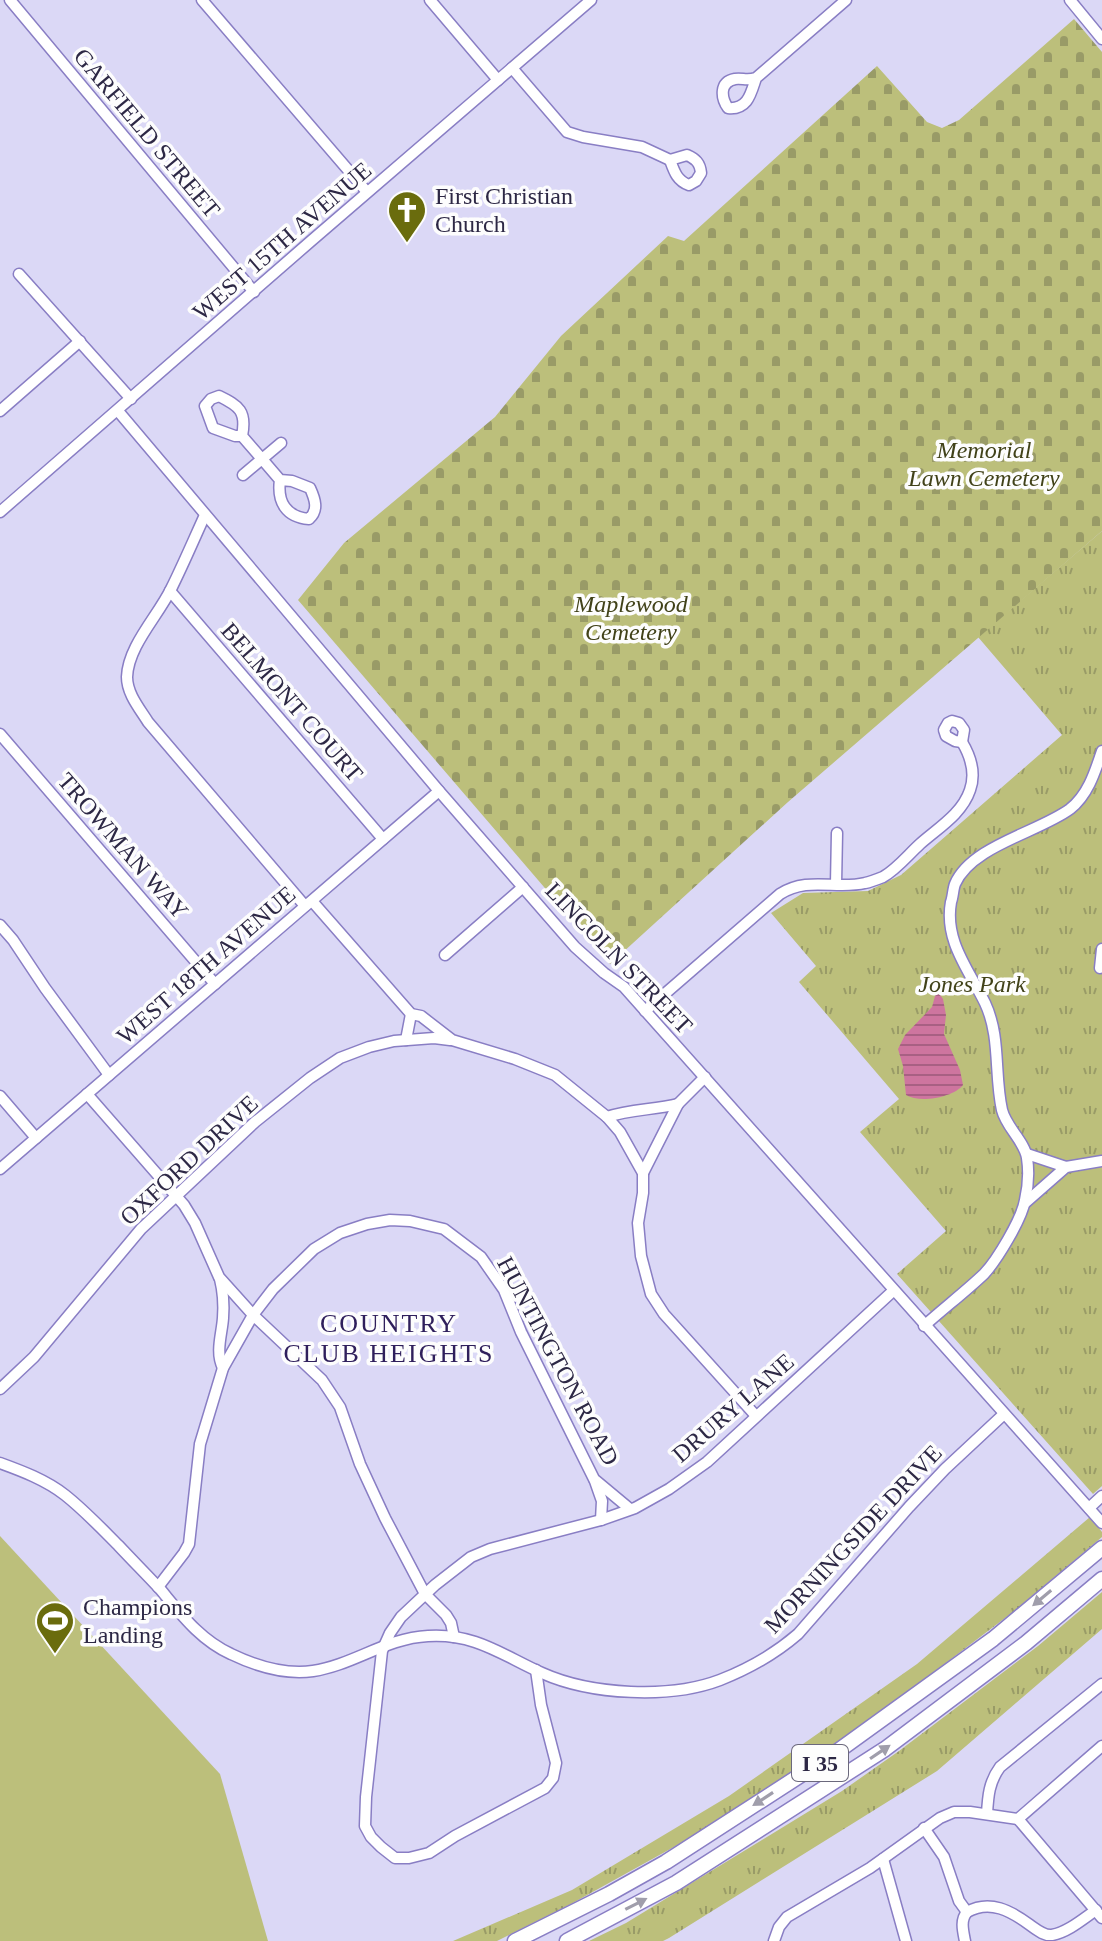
<svg xmlns="http://www.w3.org/2000/svg" width="1102" height="1941" font-family="'Times New Roman',serif">
	<style>
		.grass { fill: url(#grass-tufts) }
		.cemetery { fill: url(#cemetery-stones) }
		.garden { fill: #bcbf7b }
		.water { fill: url(#water-rules) }
		.lines { fill: none; stroke-linecap: round; stroke-linejoin: round }
		.minor-casing { stroke: #897ec4; stroke-width: 13 }
		.highway-casing { stroke: #897ec4; stroke-width: 17 }
		.minor { stroke: #fff; stroke-width: 10 }
		.highway { stroke: #fff; stroke-width: 14 }
		.oneway { fill: #a09eab }
		.labels { text-anchor: middle; stroke-width: 7; stroke-linejoin: round; paint-order: stroke }
		.shield { fill: #fdfdfd; stroke: #6b687c; stroke-width: 2 }
		.shield-label { font-size: 22px; font-weight: bold; fill: #2d2845 }
		.street-label { font-size: 24px; fill: #2d2845; stroke: #fdfdfd }
		.poi-label { font-size: 24px; fill: #2d2845; stroke: #fdfdfd; text-anchor: start }
		.park-label { font-size: 24px; font-style: italic; fill: #414219; stroke: #fdfdfd }
		.neighbourhood-label { font-size: 26px; letter-spacing: 2px; fill: #2f1f5c; stroke: #fdfdfd }
	</style>
	<defs>
		<pattern id="grass-tufts" width="24" height="20" patternUnits="userSpaceOnUse" patternTransform="scale(2)"><rect width="24" height="20" fill="#bcbf7b"/><path d="M3 7l-1-3M5 7V3M7 7l1-3M15 17l-1-3M17 17v-4M19 17l1-3" fill="none" stroke="#999b67"/></pattern>
		<pattern id="cemetery-stones" width="16" height="16" patternUnits="userSpaceOnUse" patternTransform="scale(2)"><rect width="16" height="16" fill="#bcbf7b"/><path d="M2 7V4a2 2 0 0 1 4 0v3zM10 15v-3a2 2 0 0 1 4 0v3z" fill="#999b67"/></pattern>
		<pattern id="water-rules" width="6" height="5" patternUnits="userSpaceOnUse" patternTransform="scale(2)"><rect width="6" height="5" fill="#ce759f"/><path d="M0 2.5h6" fill="none" stroke="#a86083"/></pattern>
	</defs>
	<rect width="100%" height="100%" fill="#dbd8f6"/>
	<!-- grass -->
	<g class="grass">
		<path d="M1102,531V1486L1093,1494L897,1274L946,1231L860,1132L899,1099L799,982L816,966L771,913L803,893L868,891L901,875L1062,735L978,637Z"/>
		<path d="M1090,1517L1102,1532V1537L1013,1612L851,1735L710,1827L571,1904L497,1941H453L572,1890L729,1796L917,1664Z"/>
		<path d="M1102,1592V1629L937,1771L669,1938L663,1941H589L626,1923L842,1791L899,1751L1038,1646Z"/>
	</g>
	<!-- cemetery -->
	<path class="cemetery" d="M1074,19L1102,52V531L788,802L610,964L298,600L344,543L495,417L561,336L668,236L684,241L877,66L927,122L942,128L959,120Z"/>
	<!-- garden -->
	<path class="garden" d="M0,1536L220,1774L268,1941H0Z"/>
	<!-- water -->
	<path class="water" d="M938,992L943,999L946,1015L944,1034L960,1070L963,1085C954,1097 920,1104 906,1095L903,1066L898,1049L905,1035L932,1007L935,996Z"/>
	<g class="lines">
		<!-- minor casing -->
		<g class="minor-casing">
			<g id="minor">
				<path d="M10,0L254,292"/>
				<path d="M202,0L367,192"/>
				<path d="M430,0L498,80"/>
				<path d="M1070,0L1102,39"/>
				<path d="M512,68L567,132L583,137L642,147L670,160"/>
				<path d="M756,78C751,93 748,110 728,108C721,98 719,82 735,79C743,78 747,81 756,78L846,0"/>
				<path d="M687,155C696,159 700,163 701,173L696,181L689,185C677,181 674,171 670,160Z"/>
				<path d="M19,274L131,399"/>
				<path d="M0,411L80,341"/>
				<path d="M118,411L439,791L575,947L604,973L624,987L1102,1523"/>
				<path d="M242,436C247,411 239,406 219,396L211,399L205,406L213,428L235,436H242L262,459L281,443"/>
				<path d="M243,475L262,459L280,480C277,502 286,517 309,519C319,510 315,499 310,488L292,481L280,480"/>
				<path d="M0,512L311,241L591,0"/>
				<path d="M205,515C194,539 183,565 171,589C158,616 128,646 127,677C127,694 140,709 148,722L305,906"/>
				<path d="M170,591L383,839"/>
				<path d="M952,721L959,723L964,730L962,742L955,741L946,736L944,730L948,723Z"/>
				<path d="M0,734L215,984"/>
				<path d="M836,884L837,833"/>
				<path d="M312,901L411,1014L421,1016L452,1040L515,1059L555,1075L607,1117L620,1132L643,1173V1193L638,1223L641,1256L651,1294L664,1314L756,1416"/>
				<path d="M0,925L13,940L45,988L109,1075"/>
				<path d="M445,955L523,887"/>
				<path d="M1100,968L1102,949"/>
				<path d="M645,1011L780,894C808,876 836,890 865,883C870,882 878,879 883,877C897,869 908,855 920,844C938,828 962,814 970,790C976,773 971,757 962,742"/>
				<path d="M406,1040L411,1014"/>
				<path d="M87,1094L184,1205L195,1223L219,1277L253,1315L322,1380L340,1407L360,1464L385,1518L425,1594L446,1615L451,1623L454,1637"/>
				<path d="M0,1096L36,1138"/>
				<path d="M678,1104L705,1077"/>
				<path d="M607,1117C630,1109 654,1110 678,1104L643,1173"/>
				<path d="M1027,1154L1066,1167"/>
				<path d="M0,1169L439,791"/>
				<path d="M1025,1203L1066,1167L1102,1161"/>
				<path d="M220,1279C223,1291 224,1305 223,1318C222,1334 215,1352 223,1368"/>
				<path d="M924,1326C944,1308 965,1292 984,1274C997,1260 1022,1219 1025,1200C1028,1187 1029,1171 1027,1158C1025,1142 1006,1127 1002,1110C994,1074 1001,1037 985,1003C969,970 944,941 951,902C953,897 953,889 955,884C971,846 1039,832 1070,809C1088,795 1095,772 1102,751"/>
				<path d="M0,1389L34,1357L141,1229L255,1122L310,1078L340,1058L369,1047L394,1041L434,1038L450,1040"/>
				<path d="M0,1463C22,1471 46,1480 65,1495C84,1510 101,1528 118,1545C132,1560 146,1574 160,1589C181,1614 200,1640 231,1654C256,1666 285,1675 313,1671C353,1665 386,1638 428,1636C475,1633 502,1655 542,1673C591,1695 670,1699 720,1680C748,1669 776,1653 798,1634L909,1507L945,1469L1004,1414"/>
				<path d="M595,1481L602,1501L601,1520"/>
				<path d="M1089,1508L1102,1496"/>
				<path d="M158,1587L184,1553L189,1544L200,1444L223,1368L253,1315L273,1289L314,1249L340,1233L367,1224L390,1220L410,1221L444,1229L481,1257L504,1290L521,1332L594,1479L630,1509"/>
				<path d="M536,1670L541,1705L556,1763L553,1778L545,1788L455,1836L429,1853L409,1858H395L381,1847L371,1837L365,1826L366,1797L382,1651L390,1633L401,1617L435,1585L471,1557L490,1549L601,1520L635,1508L669,1489L707,1462L893,1291"/>
				<path d="M987,1814C988,1796 989,1782 1000,1767L1102,1684"/>
				<path d="M1018,1819L1102,1918"/>
				<path d="M924,1828L944,1857L959,1901L967,1912"/>
				<path d="M883,1859L906,1941"/>
				<path d="M967,1912C990,1899 1011,1911 1030,1925C1037,1930 1044,1936 1052,1935C1068,1932 1083,1919 1096,1910"/>
				<path d="M774,1941L779,1927L787,1917L870,1868L940,1818L954,1812H970L1018,1819L1102,1746"/>
				<path d="M965,1941C963,1931 960,1920 967,1912"/>
			</g>
		</g>
		<!-- highway casing -->
		<g class="highway-casing">
			<g id="highway">
				<path d="M515,1941L609,1894L666,1862L838,1751L993,1639L1102,1548"/>
				<path d="M567,1941L676,1883L885,1749L1026,1643L1102,1579"/>
			</g>
		</g>
		<!-- minor -->
		<use href="#minor" class="minor"/>
		<!-- highway -->
		<use href="#highway" class="highway"/>
	</g>
	<!-- one-way arrows -->
	<defs><path id="oneway-solid" d="M-6-.8H1V-3.2L6.5 0L1 3.2V.8H-6Z" transform="scale(2)"/></defs>
	<g class="oneway">
		<use href="#oneway-solid" transform="translate(1042 1598) rotate(140)"/>
		<use href="#oneway-solid" transform="translate(880 1752) rotate(-34)"/>
		<use href="#oneway-solid" transform="translate(763 1799) rotate(147)"/>
		<use href="#oneway-solid" transform="translate(636 1904) rotate(-27)"/>
	</g>
	<!-- icons -->
	<defs>
		<g id="church-pin" transform="scale(2)"><path d="M0 17L-7.5 6A9.5 9.5 0 1 1 7.5 6Z" fill="#6a6c0d" stroke="#fdfdfd"/><path d="M-1.2-6h2.4v3.5h3.3v2.4h-3.3V6h-2.4V-.1h-3.3v-2.4h3.3Z" fill="#fff"/></g>
		<g id="stadium-pin" transform="scale(2)"><path d="M0 17L-7.5 6A9.5 9.5 0 1 1 7.5 6Z" fill="#6a6c0d" stroke="#fdfdfd"/><path d="M0-5a6.5 5 0 1 0 0 10a6.5 5 0 1 0 0-10ZM-3.5-1.8h7v3.6h-7Z" fill="#fff"/></g>
	</defs>
	<g fill-rule="evenodd">
		<use href="#church-pin" x="407" y="210"/>
		<use href="#stadium-pin" x="55" y="1621"/>
	</g>
	<g class="labels">
		<!-- shield labels -->
		<rect class="shield" x="792" y="1745" width="56" height="36" rx="6"/>
		<g class="shield-label">
			<text x="820" y="1771">I 35</text>
		</g>
		<!-- street labels -->
		<g class="street-label">
			<text transform="translate(147 133) rotate(50)" y="8">GARFIELD STREET</text>
			<text transform="translate(282 241) rotate(-41)" y="8">WEST 15TH AVENUE</text>
			<text transform="translate(292 702) rotate(49)" y="8">BELMONT COURT</text>
			<text transform="translate(123 846) rotate(49)" y="8">TROWMAN WAY</text>
			<text transform="translate(619 958) rotate(46)" y="8">LINCOLN STREET</text>
			<text transform="translate(206 965) rotate(-41)" y="8">WEST 18TH AVENUE</text>
			<text transform="translate(189 1160) rotate(-43)" y="8">OXFORD DRIVE</text>
			<text transform="translate(558 1361) rotate(62)" y="8">HUNTINGTON ROAD</text>
			<text transform="translate(733 1408) rotate(-41)" y="8">DRURY LANE</text>
			<text transform="translate(853 1539) rotate(-47)" y="8">MORNINGSIDE DRIVE</text>
		</g>
		<!-- poi labels -->
		<g class="poi-label">
			<text x="435" y="204">First Christian<tspan x="435" dy="28">Church</tspan></text>
			<text x="83" y="1615">Champions<tspan x="83" dy="28">Landing</tspan></text>
		</g>
		<!-- park labels -->
		<g class="park-label">
			<text x="984" y="458">Memorial<tspan x="984" dy="28">Lawn Cemetery</tspan></text>
			<text x="631" y="612">Maplewood<tspan x="631" dy="28">Cemetery</tspan></text>
			<text x="972" y="992">Jones Park</text>
		</g>
		<!-- neighbourhood labels -->
		<g class="neighbourhood-label">
			<text x="389" y="1332">COUNTRY<tspan x="389" dy="30">CLUB HEIGHTS</tspan></text>
		</g>
	</g>
</svg>
